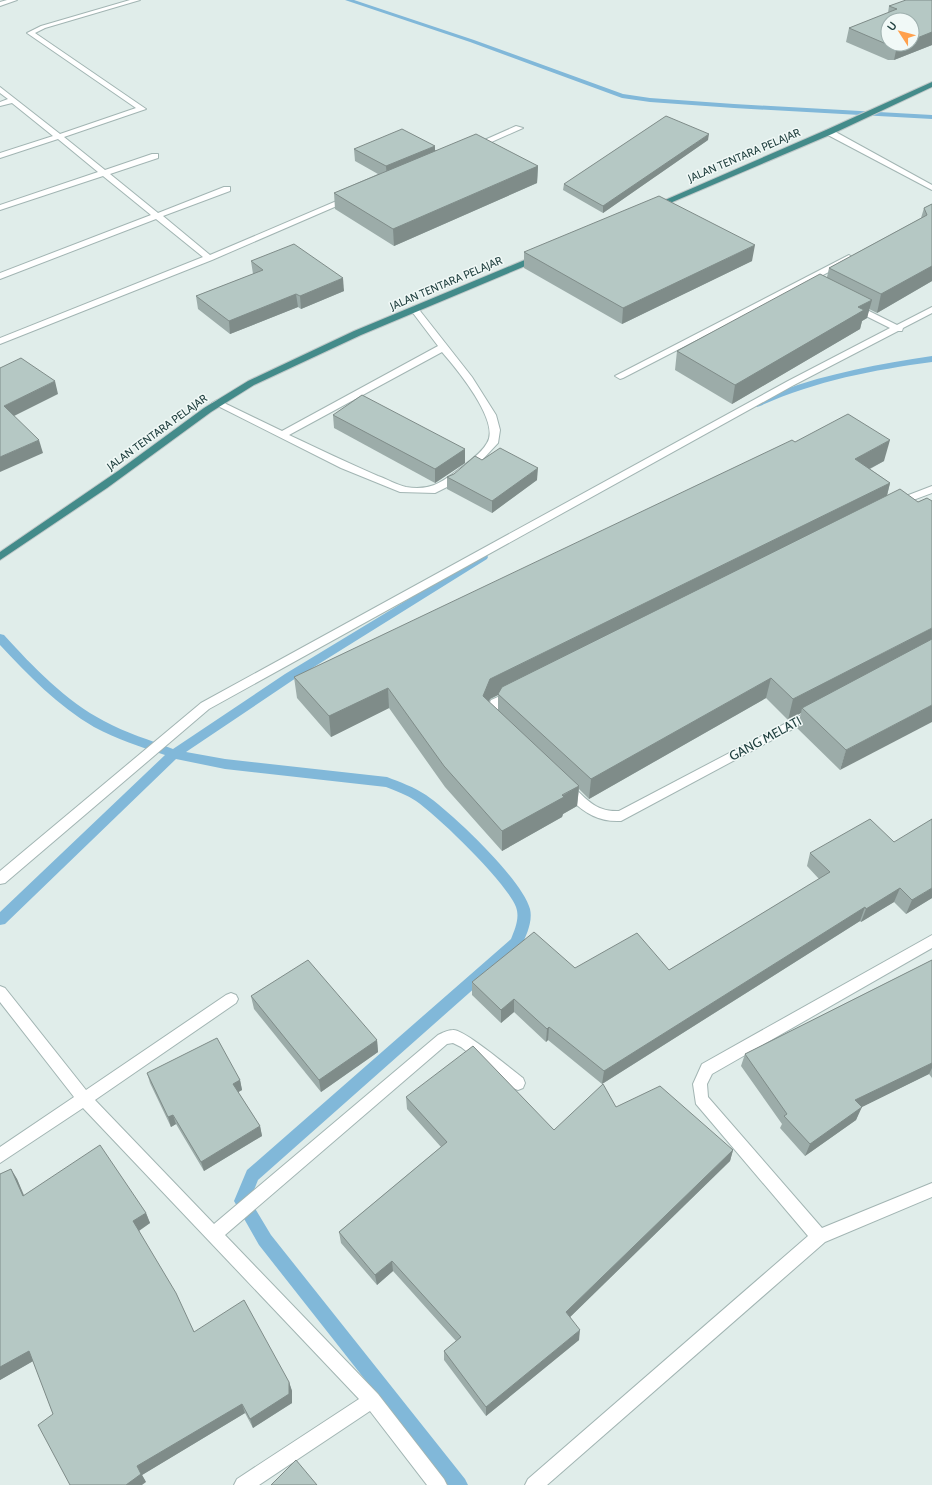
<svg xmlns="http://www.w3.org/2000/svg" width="932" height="1485" font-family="Cabin,sans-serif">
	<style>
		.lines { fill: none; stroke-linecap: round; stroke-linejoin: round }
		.stream { fill: #81b8d9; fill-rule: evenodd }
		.service-casing { stroke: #a2b5b3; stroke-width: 2 }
		.minor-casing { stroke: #a2b5b3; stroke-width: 2 }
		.trunk-casing { stroke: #c0c9c9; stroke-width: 2 }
		.service { fill: #fff; fill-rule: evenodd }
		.minor { fill: #fff; fill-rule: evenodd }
		.trunk { fill: #438b8a; fill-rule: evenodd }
		.wall { fill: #9caca9; fill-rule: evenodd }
		.shaded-wall { fill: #7f8c89 }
		.building { fill: #b5c8c4; stroke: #7f8c89 }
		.labels { text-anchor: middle; stroke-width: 3; stroke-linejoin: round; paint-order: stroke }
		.far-street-label { font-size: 11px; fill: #1f3f3e; stroke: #f1f9f7 }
		.street-label { font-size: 13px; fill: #1f3f3e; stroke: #f1f9f7 }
	</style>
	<rect width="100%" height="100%" fill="#e0edea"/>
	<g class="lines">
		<!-- stream -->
		<g class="stream">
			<path d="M345,0H354L474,40L623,94L650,98L734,104L932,115V119L734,108L650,102L622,98L470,42Z"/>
			<path d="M932,356V362C873,370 815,381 760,406L757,407L752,404C758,397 771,394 780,391C829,373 880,364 932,356Z"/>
			<path d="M483,554L487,555L488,557L487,559L293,680L186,752L225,759L387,777C400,782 414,787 426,795C452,813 522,879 530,909C533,922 526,936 521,947L258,1180L250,1200L271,1235L465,1479L468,1485H448L259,1245L234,1201L247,1170L511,939C515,929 520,918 516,907C507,883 439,817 416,801C407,795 396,791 386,787L225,769L176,759L5,924L0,925V912L165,755C141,747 116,739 94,727C58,706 28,675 0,645V634L4,635C33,667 66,701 104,721C126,733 150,740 173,749L285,674Z"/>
		</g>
		<!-- service casing -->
		<g class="service-casing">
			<path id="service" d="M414,306L417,307L472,377L496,415L500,430L498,443L483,459L453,484L435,493L400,492L341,468L212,403L217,400L220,401L282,431L438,346L410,309ZM442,352C456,368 501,422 487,443C481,454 468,462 458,470C441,483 429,491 406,487C397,485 387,479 378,476C348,463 319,449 289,435Z"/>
		</g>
		<!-- minor casing -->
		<g class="minor-casing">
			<g id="minor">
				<path d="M7,0H17L0,6V2Z"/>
				<path d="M130,0H140L45,28L35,33L146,109L64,137L105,170L152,154H158V158L110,174L158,213L224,187H230V191L163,216L210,255L346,197L353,199L212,260L0,344V338L203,257L156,219L0,279V273L151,215L103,176L0,210V205L98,172L58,139L0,158V153L53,136L12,103L0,106V102L8,99L0,93V87L60,134L136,108L27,33L41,26Z"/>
				<path d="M516,126L523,128L478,148L471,146Z"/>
				<path d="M826,130H832L932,185V190L826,134Z"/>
				<path d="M849,255L853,258L852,260L623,378L620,379L615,376Z"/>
				<path d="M855,304L897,325L932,307V313L903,328L902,331H898L794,385L209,709L5,883L0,884V871L201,703L788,381L890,328L852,309V305Z"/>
				<path d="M932,486V493L897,506L892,503L893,501Z"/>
				<path d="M512,691L516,692L518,695L516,698L500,706L496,715L500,720L498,723H490L484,716L491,700Z"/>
				<path d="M813,709L817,710L819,713L817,716L621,821C599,822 586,814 570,799C567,795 562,792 560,787L562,784H570C587,799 595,812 619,811Z"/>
				<path d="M932,935V948L712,1074L707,1084L708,1097L822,1228L932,1183V1197L825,1242L547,1485H525L528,1479L808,1236L696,1104L693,1084L702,1064Z"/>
				<path d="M0,986L5,988L86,1090L226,995L231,993L236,995L238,999L236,1003L95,1100L214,1224L438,1035C442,1033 448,1030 453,1030C464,1029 512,1070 523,1078L525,1083L523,1088L518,1090L513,1088L461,1047L453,1043L447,1044L225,1235L378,1394L444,1479L447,1485H427L370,1411L259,1485H234L237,1479L359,1399L83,1108L0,1163V1147L74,1097L0,1002Z"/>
			</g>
		</g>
		<!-- trunk casing -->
		<g class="trunk-casing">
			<g id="trunk">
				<path d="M932,82V87L832,134L656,209L649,207L826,130Z"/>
				<path d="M539,254L543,257L542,259L361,335L254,385L211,412L107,488L0,560V552L118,471L204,408L248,381L354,331Z"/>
			</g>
		</g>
		<!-- service -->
		<use href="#service" class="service"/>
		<!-- minor -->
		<use href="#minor" class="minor"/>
		<!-- trunk -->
		<use href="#trunk" class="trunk"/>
	</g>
	<!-- wall -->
	<g class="wall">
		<path d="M932,0V45L894,60H888L846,42L849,28L888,13L889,6Z"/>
		<path d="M708,140L603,213L563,190L564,184Z"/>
		<path d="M354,149L435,150L538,166L537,183L394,246L335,209L334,193L378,174L355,161Z"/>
		<path d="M932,204V281L877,313L869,309L867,318L862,321L860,329L732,404L675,370L677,351L827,277L829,268L921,218L924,208Z"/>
		<path d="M524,252L752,261L622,324L524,268Z"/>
		<path d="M251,261L344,291L301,309L298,307L230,334L198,309L196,296L253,274Z"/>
		<path d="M333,415L465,449V463L435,483L334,428Z"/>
		<path d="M795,442L884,461L870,469L890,483L887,496L918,502L927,498L840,770L797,728L801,713L788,720L766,698L589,799L579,789L577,806L563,814L562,817L502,851L445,787L389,708L331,737L297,698L294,677ZM498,695V710L489,702L490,699Z"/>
		<path d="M482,460L537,480L492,513L447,489V477Z"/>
		<path d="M810,853L932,898L906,914L894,902L861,922L860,921L602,1084L548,1040L546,1042L514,1012L501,1023L472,995V982L575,968L669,970L819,879L807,866Z"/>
		<path d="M932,960V1078L929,1074L861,1107L856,1120L805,1156L780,1128L782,1124L741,1066L745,1054Z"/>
		<path d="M251,996L377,1040L378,1052L321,1092L254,1009Z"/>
		<path d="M147,1073L240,1080L242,1090L238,1092L260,1126L262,1136L204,1171L176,1124L171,1127L150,1083Z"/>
		<path d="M406,1097L554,1130L616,1107L733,1150L730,1161L570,1317L579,1340L486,1416L444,1360V1351L456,1341L393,1271L377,1285L341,1243L339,1232L441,1147L407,1109Z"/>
		<path d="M11,1169L17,1179L24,1195L146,1213L150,1223L139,1231L194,1332L289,1382L292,1391V1403L253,1428L245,1413L142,1475L146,1482L53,1414L33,1361L0,1380V1174Z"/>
	</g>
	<!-- shaded-wall -->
	<g class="shaded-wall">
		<path d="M932,32V45L894,60L897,46L902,44H912V40Z"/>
		<path d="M709,134L708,140L603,213V206Z"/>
		<path d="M435,146V158L387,179L386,166Z"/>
		<path d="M538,166L537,183L394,246L393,229Z"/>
		<path d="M755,245L752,261L622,324L623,308Z"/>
		<path d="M932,266V281L877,313L881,294Z"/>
		<path d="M343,278L344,291L301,309L300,296Z"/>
		<path d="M296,294L298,307L230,334L229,321Z"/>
		<path d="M872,300L867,318L862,321L860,329L732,404L735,385L858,307Z"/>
		<path d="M55,381L58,394L8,419L4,406Z"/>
		<path d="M39,440L43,453L0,472V457Z"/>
		<path d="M890,440L884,461L850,479L855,459Z"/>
		<path d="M465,449V463L435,483V469Z"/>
		<path d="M538,468L537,480L492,513V501Z"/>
		<path d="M890,483L885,503L490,699L483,717V696L490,679Z"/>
		<path d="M932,628V645L802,708L801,713L788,720L793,699Z"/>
		<path d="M771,678L766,698L589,799L591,779Z"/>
		<path d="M388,688L389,708L331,737L329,716Z"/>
		<path d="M932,705V722L840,770L846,750Z"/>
		<path d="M579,786L577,806L563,814L562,817L502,851V831Z"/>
		<path d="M900,888L894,902L861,922L866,909Z"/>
		<path d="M932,888V898L906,914L912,900Z"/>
		<path d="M865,907L860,921L602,1084L604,1071Z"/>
		<path d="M514,999V1012L501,1023V1010Z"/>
		<path d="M549,1027L548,1040L546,1042L547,1029Z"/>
		<path d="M377,1040L378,1052L321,1092L319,1080Z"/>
		<path d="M932,1063V1068L929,1074L850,1113L855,1100Z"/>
		<path d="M240,1080L242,1090L235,1094L233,1084Z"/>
		<path d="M862,1107L856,1120L805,1156L810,1144Z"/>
		<path d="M173,1115L176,1124L171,1127L168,1117Z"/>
		<path d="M260,1126L262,1136L204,1171L201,1162Z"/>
		<path d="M733,1150L730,1161L565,1322L566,1312Z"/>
		<path d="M11,1169L17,1179L28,1206L23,1196Z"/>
		<path d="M146,1213L150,1223L137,1232L133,1221Z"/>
		<path d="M392,1261L393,1271L377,1285L375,1275Z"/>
		<path d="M580,1330L579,1340L486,1416V1407Z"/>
		<path d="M29,1351L35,1360L0,1380V1367Z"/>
		<path d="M289,1382L292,1391V1403L253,1428L250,1419Z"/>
		<path d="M242,1404L245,1413L142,1475L146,1482L142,1485H126L137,1466Z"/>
	</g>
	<!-- building -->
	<g class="building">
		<path d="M906,0H932V32L912,40V20H888V44H902L897,46H891L849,28L897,9L889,6Z"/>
		<path d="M666,116L709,134L603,206L564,184Z"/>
		<path d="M402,129L435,146L386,166L354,149Z"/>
		<path d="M476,134L538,166L393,229L334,193Z"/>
		<path d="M659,196L755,245L623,308L524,252Z"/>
		<path d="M932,204V266L881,294L829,268L927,215L924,208Z"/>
		<path d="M294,244L343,278L300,296L296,294L229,321L196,296L263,270L251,261Z"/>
		<path d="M820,274L872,300L858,307L864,310L735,385L677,351Z"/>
		<path d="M21,358L55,381L4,406L39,440L0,457V368Z"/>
		<path d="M362,395L465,449L435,469L333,415Z"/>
		<path d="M848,414L890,440L855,459L890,483L490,679L483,696L579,786L562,795L564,797L502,831L444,766L388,688L329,716L294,677L792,440L795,442Z"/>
		<path d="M500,448L538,468L492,501L447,477L454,474L475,456L482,460Z"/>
		<path d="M900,489L918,502L927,498L932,501V628L793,699L771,678L591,779L498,694L502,687Z"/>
		<path d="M932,639V705L846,750L802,708Z"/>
		<path d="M870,819L894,842L932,819V888L912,900L900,888L866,909L865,907L604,1071L549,1027L547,1029L514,999L501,1010L472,982L534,932L575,968L637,933L669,970L830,872L810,853Z"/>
		<path d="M308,960L377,1040L319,1080L251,996Z"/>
		<path d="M932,960V1063L855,1100L862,1107L810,1144L784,1116L787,1114L745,1054Z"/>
		<path d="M217,1038L240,1080L233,1084L260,1126L201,1162L173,1115L168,1117L147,1073Z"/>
		<path d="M473,1046L554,1130L603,1084L616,1107L660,1086L733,1150L566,1312L580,1330L486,1407L444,1351L461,1337L392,1261L375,1275L339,1232L447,1142L406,1097Z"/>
		<path d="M100,1145L146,1213L133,1221L176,1293L194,1332L244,1300L289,1382V1394L250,1419L242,1404L137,1466L141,1474L126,1485H70L38,1425L53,1414L29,1351L0,1367V1174L11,1169L23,1196Z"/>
		<path d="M296,1460L317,1485H271Z"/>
	</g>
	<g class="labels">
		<!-- far-street labels -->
		<g class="far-street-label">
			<text transform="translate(744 155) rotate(-23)" y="4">JALAN TENTARA PELAJAR</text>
			<text transform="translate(446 283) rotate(-23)" y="4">JALAN TENTARA PELAJAR</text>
			<text transform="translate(157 432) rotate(-36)" y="4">JALAN TENTARA PELAJAR</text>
		</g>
		<!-- street labels -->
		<g class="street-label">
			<text transform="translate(765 738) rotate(-28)" y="5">GANG MELATI</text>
		</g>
	</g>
	<!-- north arrow -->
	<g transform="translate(900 32) rotate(306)"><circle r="19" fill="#f1f9f7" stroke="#9dafad"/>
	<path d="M0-3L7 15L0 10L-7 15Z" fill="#ffa04c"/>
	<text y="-6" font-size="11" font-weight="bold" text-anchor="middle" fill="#1f3f3e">U</text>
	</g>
</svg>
